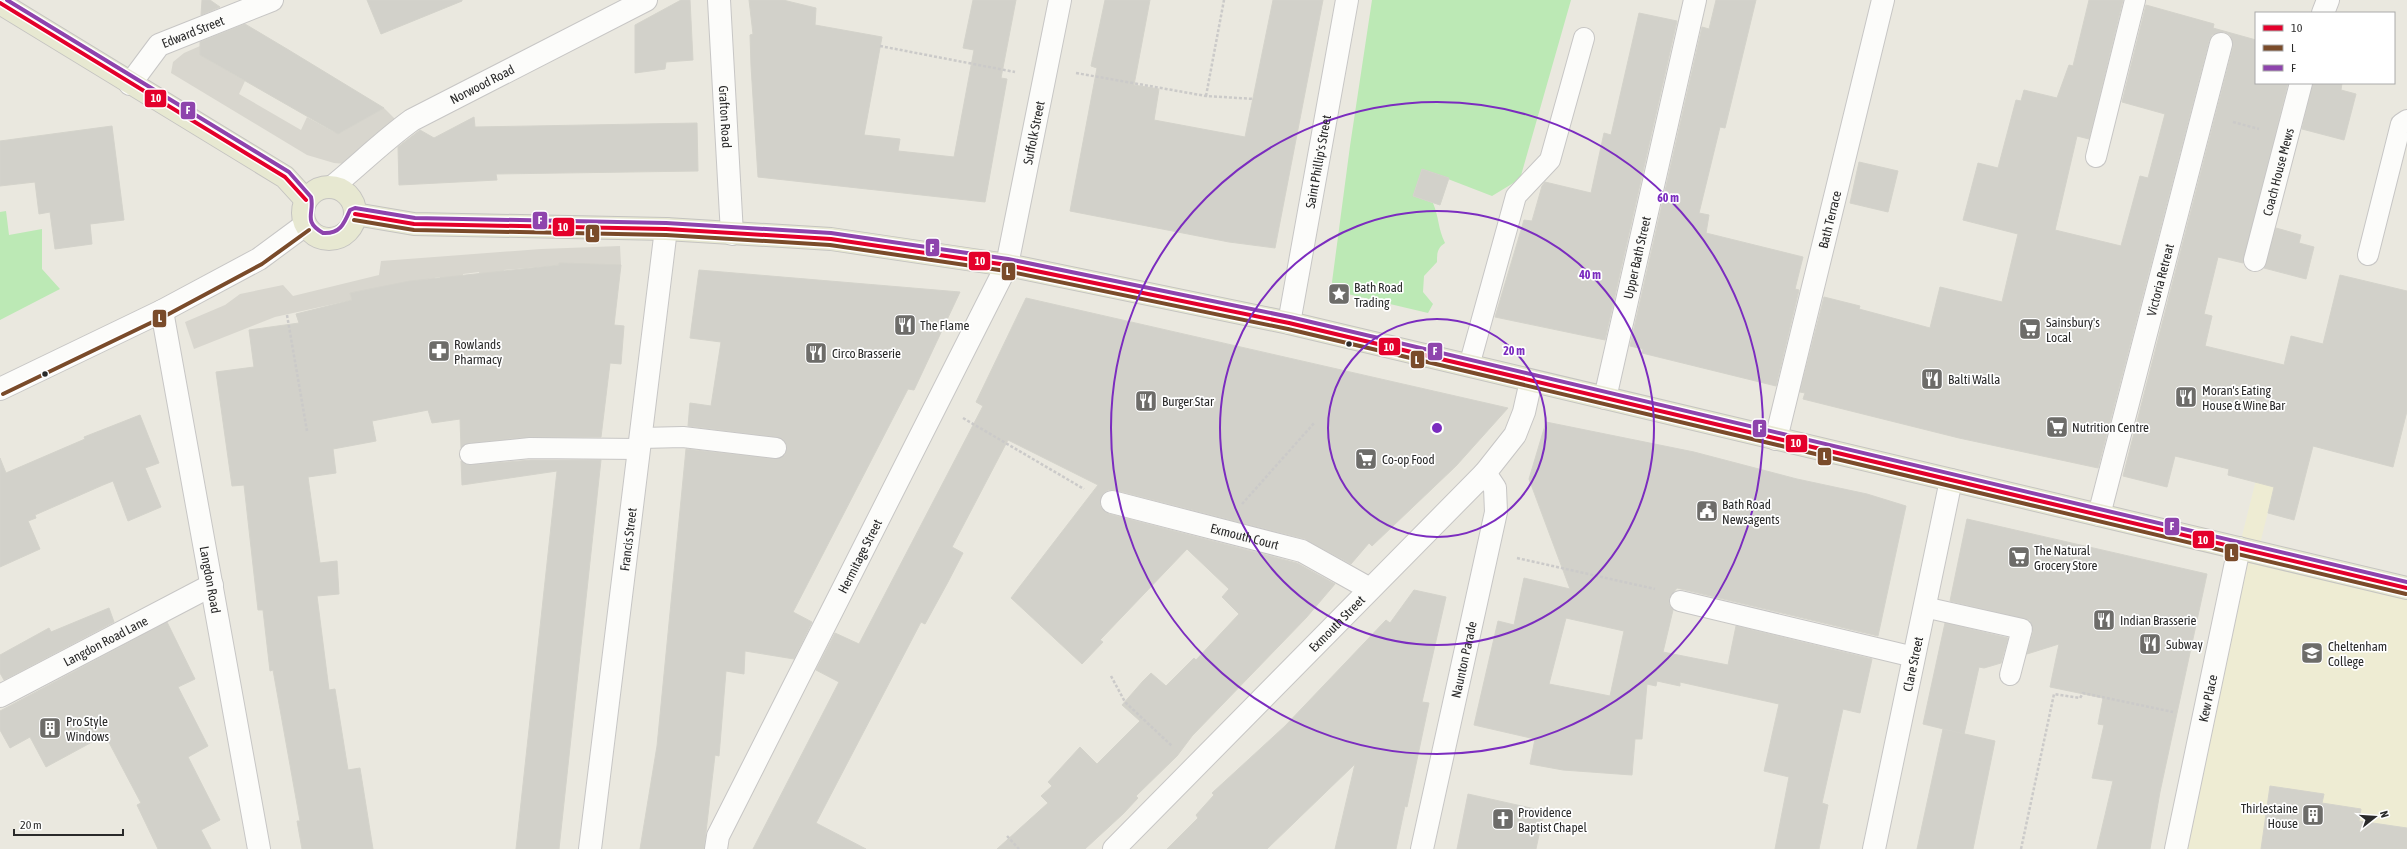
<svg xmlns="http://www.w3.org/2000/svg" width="2407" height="849" font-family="'Asap Condensed',sans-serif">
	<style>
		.education { fill: #eeecd3 }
		.green { fill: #bce9b5 }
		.plaza { fill: #d8d6ce }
		.building { fill: #d2d1ca; stroke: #d4d3cb; fill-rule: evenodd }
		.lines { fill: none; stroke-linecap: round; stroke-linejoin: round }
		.service-casing { stroke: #c7c6c5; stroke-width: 22 }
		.minor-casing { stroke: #c7c6c5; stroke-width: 24 }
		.tertiary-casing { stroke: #c7c6c5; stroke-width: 24 }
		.primary-casing { stroke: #c5c4c1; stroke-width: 24 }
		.path { stroke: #cbcac9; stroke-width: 2.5; stroke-dasharray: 3 2; stroke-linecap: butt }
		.service { stroke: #fcfcfa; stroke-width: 20 }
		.minor { stroke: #fcfcfa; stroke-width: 22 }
		.tertiary { stroke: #fcfcfa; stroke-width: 22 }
		.primary { stroke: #e7e8d1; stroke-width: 22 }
		.bus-1-casing { stroke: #fff; stroke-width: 7 }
		.bus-2-casing { stroke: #fff; stroke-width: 7 }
		.bus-3-casing { stroke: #fff; stroke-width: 7 }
		.bus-1 { stroke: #e4002b; stroke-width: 4 }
		.bus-2 { stroke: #7a4b2a; stroke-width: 4 }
		.bus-3 { stroke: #8e44ad; stroke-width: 4 }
		.ring { fill: none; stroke: #7b2cbf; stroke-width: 2 }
		.bus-dot { fill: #2a2a2a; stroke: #fff; stroke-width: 1.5 }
		.labels { text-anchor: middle; stroke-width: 3.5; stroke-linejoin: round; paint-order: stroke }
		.street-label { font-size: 13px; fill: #2a2a2a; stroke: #fff }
		.poi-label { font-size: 13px; fill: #2a2a2a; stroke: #fff; text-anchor: start }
		.centre { fill: #7b2cbf; stroke: #fff; stroke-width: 2 }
		.ring-label { font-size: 12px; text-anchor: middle; font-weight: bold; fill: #7b2cbf; stroke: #fff; stroke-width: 3.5; stroke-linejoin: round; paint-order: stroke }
		.line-badge { stroke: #fff; stroke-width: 1.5 }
		.badge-label { font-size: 11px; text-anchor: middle; font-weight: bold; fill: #fff }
	</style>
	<rect width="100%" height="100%" fill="#eae8df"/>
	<!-- education -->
	<path class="education" d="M2277,396L2287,435L2258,552L2407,588V849H2176L2239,548Z"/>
	<!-- green -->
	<g class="green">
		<path d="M1372,0H1571L1520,179L1492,196L1422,169L1413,196L1433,203C1439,217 1438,229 1445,243C1437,248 1437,254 1437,262L1424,276L1423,292L1433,304L1428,313L1335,291L1332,282L1350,146Z"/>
		<path d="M6,211L9,235L42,229V269L60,289L0,320V212Z"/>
	</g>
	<!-- plaza -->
	<g class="plaza">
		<path d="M200,46V55L245,81L239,94L301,130L307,117L334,132L340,133L384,108L396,120L359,165L334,163L307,155L171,73L173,62L184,53Z"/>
		<path d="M620,246L621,265H559L504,270L502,278L480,281L479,272L463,274V282L441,285L440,277L350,293L352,300L275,317L194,349L185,322L225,305L240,294L283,285L293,296L379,275L381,261L541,249Z"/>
	</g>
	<!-- building -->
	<g class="building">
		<path d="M202,0H210L220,7L201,15Z"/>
		<path d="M367,0H462V1L381,34Z"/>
		<path d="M681,0H690L693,60L666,62L665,69L635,73V25Z"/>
		<path d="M749,0H783L816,8L815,25L882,37L864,135L900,139L898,151L954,157L974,50L963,48L973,0H1016L1001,78L1007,79L985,202L758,177L751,66L750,35L753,34Z"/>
		<path d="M1105,0H1150L1134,85L1159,89L1154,120L1245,137L1273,0H1323L1275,248L1229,242L1070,211L1097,68L1091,66Z"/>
		<path d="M1716,0H1756L1725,128L1720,127L1699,213L1709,215L1706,233L1803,257L1795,289L1799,290L1776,386L1642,353L1643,349L1630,346L1702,27L1709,29Z"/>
		<path d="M2089,0H2123L2089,139L2077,136L2055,230L2121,246L2140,176L2148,178L2165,114L2122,102L2146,5L2214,24L2213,28L2256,40V83H2288L2243,263L2218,257L2204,314L2212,316L2205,346L2284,365L2291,336L2323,344L2340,275L2407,291V411L2393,467L2313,446L2294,520L2268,513L2274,487L2228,475L2229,469L2175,456L2167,487L2123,476L2233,47L2230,35L2224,32L2212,35L2209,41L2098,468L1959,438L1803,399L1805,393L1800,392L1824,297L1860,306L1859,309L1930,328L1940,287L2002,302L2018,234L1963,220L1978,163L1998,168L2016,100L2021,101L2024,90L2057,98L2069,65L2073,66Z"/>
		<path d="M1639,13L1677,21L1605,340L1495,317L1524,220L1532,221L1542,186L1545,182L1591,193L1604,133L1611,135Z"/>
		<path d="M245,24L287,49L384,108L338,134L200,55V42Z"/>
		<path d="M2313,83H2342L2341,90L2356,94L2344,140L2302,129Z"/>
		<path d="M474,117L475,127L697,123L698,171L496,174L497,180L399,185L398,147L420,130L434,138Z"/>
		<path d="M112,126L124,220L90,224L92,244L55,249L50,212L39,214L35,182L0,186V141Z"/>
		<path d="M1859,162L1898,171L1888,212L1850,203Z"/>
		<path d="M1422,169L1449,178L1440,205L1413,196Z"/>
		<path d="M2276,228L2301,235L2299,243L2314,247L2306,279L2264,268Z"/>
		<path d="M559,263L621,265L614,325L624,326L621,364L610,363L601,437H529L469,443L461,448L460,419L432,423L428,410L372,421L376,441L333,449L336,473L308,477L320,563L337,561L339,594L317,596L329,690L335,689L348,770L360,768L373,849H302L297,821H300L273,670L270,671L263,610H258L244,485L232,486L216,372L254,367L249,330L299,323L296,314L352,300L350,293L410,281L559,265Z"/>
		<path d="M699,270L960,292L914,390L908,389L793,612L812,622L794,659L745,651L744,674L726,671L719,756L715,755L704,849H640L657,746L686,449L775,459L785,455L787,449L783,439L777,437L688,426L690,403L711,406L721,342L690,338Z"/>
		<path d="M1026,298L1508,408L1456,466L1372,546L1369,543L1351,564L1305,539L1115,490H1108L1103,494L1100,506L1109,514L1297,563L1335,584L1306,618L1192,736L1177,756L1136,796L1138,798L1123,814L1085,849H997L1048,803L1041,796L1052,786L1048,782L1080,747L1097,764L1140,721L1122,705L1143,681L1151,673L1166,686L1194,658L1196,660L1239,614L1222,597L1229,589L1187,549L1100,640L1103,642L1082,664L1011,598L1098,485L1008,440L952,547L963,553L948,582L925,624L921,622L816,823L866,849H753L839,682L816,670L835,633L859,644L983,406L976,402Z"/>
		<path d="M140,415L159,463L145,468L161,507L128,521L113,481L103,485L35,515L36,518L28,521L40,549L0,567V458L6,473L85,439L84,437Z"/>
		<path d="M1546,422L1694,452L1797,479L1867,494L1906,506L1878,636L1677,588L1669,598V604L1673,610L1663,652L1728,665L1736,626L1872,659L1860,713L1843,709L1822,803L1828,805L1819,849H1775L1789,777L1764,771L1779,704L1680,682V686L1657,681L1656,686L1647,684L1642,739H1635L1632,775L1563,770L1530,764L1535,739L1474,725L1498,621L1514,625L1524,578L1570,589L1529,479ZM1566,618L1624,631L1610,696L1549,684Z"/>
		<path d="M531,460H601L559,849H516L557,471L462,485L461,461L471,465Z"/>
		<path d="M1967,519L2207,574L2160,792L2150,849H2097L2113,781L2092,778L2104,725L2098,724L2103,698L2050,687L2059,644L2027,654L2033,632L2030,620L1950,601Z"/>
		<path d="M1414,590L1446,597L1422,702L1429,703L1407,807L1405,806L1396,849H1335L1355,764L1267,849H1167L1198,818L1196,815L1214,795L1212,793L1285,726L1386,620L1390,623Z"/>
		<path d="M109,608L114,622L4,680L0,673V655L49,628L51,632Z"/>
		<path d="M167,622L195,679L178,687L208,746L188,757L220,820L201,830L211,849H158L137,805L141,803L105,735L46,767L30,737L10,748L0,730V711Z"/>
		<path d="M1945,623L2008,638L2001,663L1984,668L1979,667L1964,734L1923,724Z"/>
		<path d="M1943,729L1995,741L1973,849H1917Z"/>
		<path d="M2270,786L2324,794L2322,803L2361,809L2359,821L2407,828V849H2261Z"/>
		<path d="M1468,794L1544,811L1536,849H1457Z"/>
	</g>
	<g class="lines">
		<!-- service casing -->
		<g class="service-casing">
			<g id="service">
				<path d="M2096,157L2135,0"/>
				<path d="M2368,255L2401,124L2407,120"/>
				<path d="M1469,366L1516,196L1550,160L1584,38"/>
				<path d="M641,438L683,437L776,448"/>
				<path d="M470,454L530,448L639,449"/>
				<path d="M1680,601L1914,657"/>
				<path d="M1924,607L2022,629L2010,675"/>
			</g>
		</g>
		<!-- minor casing -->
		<g class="minor-casing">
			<g id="minor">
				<path id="s1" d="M719,0L732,234"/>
				<path d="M2323,13L2328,0"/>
				<path id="s2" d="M130,84L159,45L272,0"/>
				<path id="s3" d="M332,187C359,165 383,141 412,120L646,0"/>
				<path id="s4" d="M2255,260L2301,83"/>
				<path id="s5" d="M162,311L259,849"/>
				<path id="s6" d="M1289,323L1347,0"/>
				<path id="s7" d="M1605,398L1695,0"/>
				<path id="s8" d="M1776,439L1883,0"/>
				<path id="s9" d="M1112,502L1302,551L1370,589"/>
				<path id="s10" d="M2099,515L2221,44"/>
				<path id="s11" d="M0,696L212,585"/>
				<path id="s12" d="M590,849L666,229"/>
				<path id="s13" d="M716,849L718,836L1007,265L1060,0"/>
				<path id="s14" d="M1114,849L1485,473L1515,435L1524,412L1531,381"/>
				<path id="s15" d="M1422,849L1496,512L1495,488L1485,473"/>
				<path id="s16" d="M1874,849L1951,480"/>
				<path id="s17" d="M2176,849L2239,548"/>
			</g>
		</g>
		<!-- tertiary casing -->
		<g class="tertiary-casing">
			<path id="tertiary" d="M0,389L162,311L259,259L305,225"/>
		</g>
		<!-- primary casing -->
		<g class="primary-casing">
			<g id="primary">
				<path d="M0,3L285,177L306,200"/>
				<circle cx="329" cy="213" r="26"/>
				<path d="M355,214L414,224L666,229L831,239L1007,265L1289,323L2407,588"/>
			</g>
		</g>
		<!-- path -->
		<g class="path">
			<path d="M880,46L1015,72"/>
			<path d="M1076,73L1206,96L1254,99"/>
			<path d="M1206,96L1224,0"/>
			<path d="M2233,122L2259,129"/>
			<path d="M287,315L307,431"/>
			<path d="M963,418L1084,489"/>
			<path d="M1242,504L1315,422"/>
			<path d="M1517,558L1655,589"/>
			<path d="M1111,676L1125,702L1172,746"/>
			<path d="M1007,836L1019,849"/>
			<path d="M2021,849L2054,694L2080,698L2083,693L2173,712"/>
		</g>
		<!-- service -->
		<use href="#service" class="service"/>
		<!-- minor -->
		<use href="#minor" class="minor"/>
		<!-- tertiary -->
		<use href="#tertiary" class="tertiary"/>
		<!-- primary -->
		<use href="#primary" class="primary"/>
		<!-- bus-1 casing -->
		<g class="bus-1-casing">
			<g id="bus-1">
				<path d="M0,3L285,177L306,200"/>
				<path d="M355,214L414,224L666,229L831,239L1007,265L1289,323L2407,588"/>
			</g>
		</g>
		<!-- bus-2 casing -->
		<g class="bus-2-casing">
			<g id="bus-2">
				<path d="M354,220L414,230L666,235L830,245L1006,271L1288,329L2406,594"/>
				<path d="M3,394L165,316L262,264L309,230"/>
			</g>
		</g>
		<!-- bus-3 casing -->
		<g class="bus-3-casing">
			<path id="bus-3" d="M7,0L289,172L311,197C315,213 302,221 323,233C340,234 344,224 350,210L355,208L415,218L666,223L831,233L1008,259L1290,317L2407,582"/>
		</g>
		<!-- bus-1 -->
		<use href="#bus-1" class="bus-1"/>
		<!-- bus-2 -->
		<use href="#bus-2" class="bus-2"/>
		<!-- bus-3 -->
		<use href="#bus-3" class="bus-3"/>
	</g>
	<!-- distance rings -->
	<g class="ring">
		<circle cx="1437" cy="428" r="109"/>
		<circle cx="1437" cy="428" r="217"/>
		<circle cx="1437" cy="428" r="326"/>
	</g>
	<!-- icons -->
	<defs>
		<g id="sight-square" transform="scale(1.15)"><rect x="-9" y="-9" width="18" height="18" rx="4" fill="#6d6c69" stroke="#fff"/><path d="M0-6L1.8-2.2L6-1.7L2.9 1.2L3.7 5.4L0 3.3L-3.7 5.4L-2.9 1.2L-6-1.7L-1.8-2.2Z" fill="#fff"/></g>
		<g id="restaurant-square" transform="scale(1.15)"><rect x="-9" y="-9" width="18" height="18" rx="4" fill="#6d6c69" stroke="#fff"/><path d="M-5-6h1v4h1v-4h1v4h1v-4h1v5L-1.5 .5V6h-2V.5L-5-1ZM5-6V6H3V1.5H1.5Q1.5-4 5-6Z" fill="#fff"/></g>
		<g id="supermarket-square" transform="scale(1.15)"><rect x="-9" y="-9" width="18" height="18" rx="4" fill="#6d6c69" stroke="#fff"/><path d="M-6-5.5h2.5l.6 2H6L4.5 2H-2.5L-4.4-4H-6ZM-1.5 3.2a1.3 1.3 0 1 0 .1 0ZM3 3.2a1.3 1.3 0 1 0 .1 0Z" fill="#fff"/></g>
		<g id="pharmacy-square" transform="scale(1.15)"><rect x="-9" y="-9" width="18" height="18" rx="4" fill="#6d6c69" stroke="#fff"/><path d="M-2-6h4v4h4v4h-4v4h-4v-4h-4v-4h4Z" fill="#fff"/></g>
		<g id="civic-square" transform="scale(1.15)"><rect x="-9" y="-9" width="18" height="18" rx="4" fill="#6d6c69" stroke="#fff"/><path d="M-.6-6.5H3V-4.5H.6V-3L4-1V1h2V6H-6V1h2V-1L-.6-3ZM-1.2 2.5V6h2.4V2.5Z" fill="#fff"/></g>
		<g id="school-square" transform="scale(1.15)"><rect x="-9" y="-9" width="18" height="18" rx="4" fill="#6d6c69" stroke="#fff"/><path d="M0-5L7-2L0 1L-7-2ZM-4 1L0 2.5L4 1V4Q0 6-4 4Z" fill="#fff"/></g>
		<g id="building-square" transform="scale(1.15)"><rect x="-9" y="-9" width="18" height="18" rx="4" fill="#6d6c69" stroke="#fff"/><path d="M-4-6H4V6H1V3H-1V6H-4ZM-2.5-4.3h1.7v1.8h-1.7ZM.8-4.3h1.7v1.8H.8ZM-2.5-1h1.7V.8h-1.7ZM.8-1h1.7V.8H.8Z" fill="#fff"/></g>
		<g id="church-square" transform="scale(1.15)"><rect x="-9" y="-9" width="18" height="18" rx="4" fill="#6d6c69" stroke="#fff"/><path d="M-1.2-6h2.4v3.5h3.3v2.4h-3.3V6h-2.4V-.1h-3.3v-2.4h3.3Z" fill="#fff"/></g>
	</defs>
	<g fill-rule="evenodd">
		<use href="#sight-square" x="1339" y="294"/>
		<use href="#restaurant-square" x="905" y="325"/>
		<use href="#supermarket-square" x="2030" y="329"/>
		<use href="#pharmacy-square" x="439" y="351"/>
		<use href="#restaurant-square" x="816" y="353"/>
		<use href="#restaurant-square" x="1932" y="379"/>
		<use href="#restaurant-square" x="2186" y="397"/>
		<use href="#restaurant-square" x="1146" y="401"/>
		<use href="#supermarket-square" x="2057" y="427"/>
		<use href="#supermarket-square" x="1366" y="459"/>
		<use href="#civic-square" x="1707" y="511"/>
		<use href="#supermarket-square" x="2019" y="557"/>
		<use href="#restaurant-square" x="2104" y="620"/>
		<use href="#restaurant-square" x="2150" y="644"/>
		<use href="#school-square" x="2312" y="653"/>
		<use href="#building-square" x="50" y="728"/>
		<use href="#building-square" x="2313" y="815"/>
		<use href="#church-square" x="1503" y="819"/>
	</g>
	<!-- markers -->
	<g class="bus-dot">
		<circle cx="1349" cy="344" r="3.5"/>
		<circle cx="45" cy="374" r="3.5"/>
	</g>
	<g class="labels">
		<!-- street labels -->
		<g class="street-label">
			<text dy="5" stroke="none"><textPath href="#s2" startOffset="85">Edward Street</textPath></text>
			<text dy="5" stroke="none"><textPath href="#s3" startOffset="183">Norwood Road</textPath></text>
			<text dy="5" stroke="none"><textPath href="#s1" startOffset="117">Grafton Road</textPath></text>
			<text dy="5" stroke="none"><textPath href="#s13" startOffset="788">Suffolk Street</textPath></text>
			<text dy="5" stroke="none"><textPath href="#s6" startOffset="164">Saint Phillip's Street</textPath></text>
			<text dy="5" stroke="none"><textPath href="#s4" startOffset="91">Coach House Mews</textPath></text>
			<text dy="5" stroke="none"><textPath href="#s8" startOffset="226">Bath Terrace</textPath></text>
			<text dy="5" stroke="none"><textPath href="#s7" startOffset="144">Upper Bath Street</textPath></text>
			<text dy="5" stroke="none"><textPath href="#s10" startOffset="243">Victoria Retreat</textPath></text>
			<text dy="5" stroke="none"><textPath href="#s9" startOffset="137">Exmouth Court</textPath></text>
			<text dy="5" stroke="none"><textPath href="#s12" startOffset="312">Francis Street</textPath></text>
			<text dy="5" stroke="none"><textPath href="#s13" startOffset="327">Hermitage Street</textPath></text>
			<text dy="5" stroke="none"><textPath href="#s5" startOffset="273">Langdon Road</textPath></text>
			<text dy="5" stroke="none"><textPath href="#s14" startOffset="317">Exmouth Street</textPath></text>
			<text dy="5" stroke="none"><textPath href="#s11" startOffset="119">Langdon Road Lane</textPath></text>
			<text dy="5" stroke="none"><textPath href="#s15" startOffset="194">Naunton Parade</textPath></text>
			<text dy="5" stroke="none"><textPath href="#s16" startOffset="189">Clare Street</textPath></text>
			<text dy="5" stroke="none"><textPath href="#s17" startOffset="154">Kew Place</textPath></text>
		</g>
		<!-- poi labels -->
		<g class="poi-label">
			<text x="1354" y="292">Bath Road<tspan x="1354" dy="15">Trading</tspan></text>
			<text x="2046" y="327">Sainsbury's<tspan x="2046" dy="15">Local</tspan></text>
			<text x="920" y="330">The Flame</text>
			<text x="454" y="349">Rowlands<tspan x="454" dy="15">Pharmacy</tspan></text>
			<text x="832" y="358">Circo Brasserie</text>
			<text x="1948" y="384">Balti Walla</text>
			<text x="2202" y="395">Moran's Eating<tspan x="2202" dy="15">House &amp; Wine Bar</tspan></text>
			<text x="1162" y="406">Burger Star</text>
			<text x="2072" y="432">Nutrition Centre</text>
			<text x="1382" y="464">Co-op Food</text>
			<text x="1722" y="509">Bath Road<tspan x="1722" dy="15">Newsagents</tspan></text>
			<text x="2034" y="555">The Natural<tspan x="2034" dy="15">Grocery Store</tspan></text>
			<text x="2120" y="625">Indian Brasserie</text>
			<text x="2166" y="649">Subway</text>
			<text x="2328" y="651">Cheltenham<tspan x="2328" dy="15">College</tspan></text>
			<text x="66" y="726">Pro Style<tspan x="66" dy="15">Windows</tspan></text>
			<text x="2298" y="813" text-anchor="end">Thirlestaine<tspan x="2298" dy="15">House</tspan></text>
			<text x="1518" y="817">Providence<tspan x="1518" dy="15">Baptist Chapel</tspan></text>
		</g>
	</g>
	<circle cx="1437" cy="428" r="6" class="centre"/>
	<g class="ring-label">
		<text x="1668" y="202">60 m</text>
		<text x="1590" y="279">40 m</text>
		<text x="1514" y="355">20 m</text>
	</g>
	<g class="line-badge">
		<rect x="144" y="89" width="23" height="19" rx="4" fill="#e4002b"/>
		<rect x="180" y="101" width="16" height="19" rx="4" fill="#8e44ad"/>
		<rect x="532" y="211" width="16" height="19" rx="4" fill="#8e44ad"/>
		<rect x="552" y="217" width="23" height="20" rx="4" fill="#e4002b"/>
		<rect x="585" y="224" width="15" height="19" rx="4" fill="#7a4b2a"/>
		<rect x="925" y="238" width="15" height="19" rx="4" fill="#8e44ad"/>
		<rect x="968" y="251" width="23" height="20" rx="4" fill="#e4002b"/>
		<rect x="1001" y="262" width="15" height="19" rx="4" fill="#7a4b2a"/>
		<rect x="152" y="309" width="15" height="19" rx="4" fill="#7a4b2a"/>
		<rect x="1378" y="337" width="23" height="19" rx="4" fill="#e4002b"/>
		<rect x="1427" y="342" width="16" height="19" rx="4" fill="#8e44ad"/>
		<rect x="1410" y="350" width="15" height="19" rx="4" fill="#7a4b2a"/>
		<rect x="1752" y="419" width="15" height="19" rx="4" fill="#8e44ad"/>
		<rect x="1785" y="434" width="23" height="19" rx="4" fill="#e4002b"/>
		<rect x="1817" y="447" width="15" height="19" rx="4" fill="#7a4b2a"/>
		<rect x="2164" y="517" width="16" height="19" rx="4" fill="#8e44ad"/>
		<rect x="2192" y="530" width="23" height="19" rx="4" fill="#e4002b"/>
		<rect x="2224" y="543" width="15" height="19" rx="4" fill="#7a4b2a"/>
	</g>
	<g class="badge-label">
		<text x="156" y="102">10</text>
		<text x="188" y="114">F</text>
		<text x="540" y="224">F</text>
		<text x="563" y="231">10</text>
		<text x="592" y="237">L</text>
		<text x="932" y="252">F</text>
		<text x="980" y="265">10</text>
		<text x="1008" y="275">L</text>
		<text x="160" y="322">L</text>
		<text x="1389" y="351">10</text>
		<text x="1435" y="355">F</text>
		<text x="1417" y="364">L</text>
		<text x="1760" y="432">F</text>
		<text x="1796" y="447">10</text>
		<text x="1825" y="460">L</text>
		<text x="2172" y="530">F</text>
		<text x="2203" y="544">10</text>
		<text x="2232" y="557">L</text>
	</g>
	<!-- legend -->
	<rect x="2255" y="12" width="140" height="72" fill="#ffffff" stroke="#aaaaaa"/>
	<rect x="2263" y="25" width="20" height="6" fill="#e4002b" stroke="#aaaaaa"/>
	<text x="2291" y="32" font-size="12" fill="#2a2a2a">10</text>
	<rect x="2263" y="45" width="20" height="6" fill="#7a4b2a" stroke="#aaaaaa"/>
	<text x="2291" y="52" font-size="12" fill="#2a2a2a">L</text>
	<rect x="2263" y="65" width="20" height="6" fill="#8e44ad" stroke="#aaaaaa"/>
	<text x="2291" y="72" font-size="12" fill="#2a2a2a">F</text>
	<!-- north arrow -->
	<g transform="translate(2375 817) rotate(73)" stroke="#ffffff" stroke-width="3" paint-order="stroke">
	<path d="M0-3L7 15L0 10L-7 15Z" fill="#2a2a2a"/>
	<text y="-6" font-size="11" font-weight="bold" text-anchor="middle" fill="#2a2a2a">N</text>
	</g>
	<!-- scale -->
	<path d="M14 829v6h109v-6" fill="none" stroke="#2a2a2a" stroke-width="2"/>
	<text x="20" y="829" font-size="12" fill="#2a2a2a" stroke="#ffffff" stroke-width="3" paint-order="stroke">20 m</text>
</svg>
